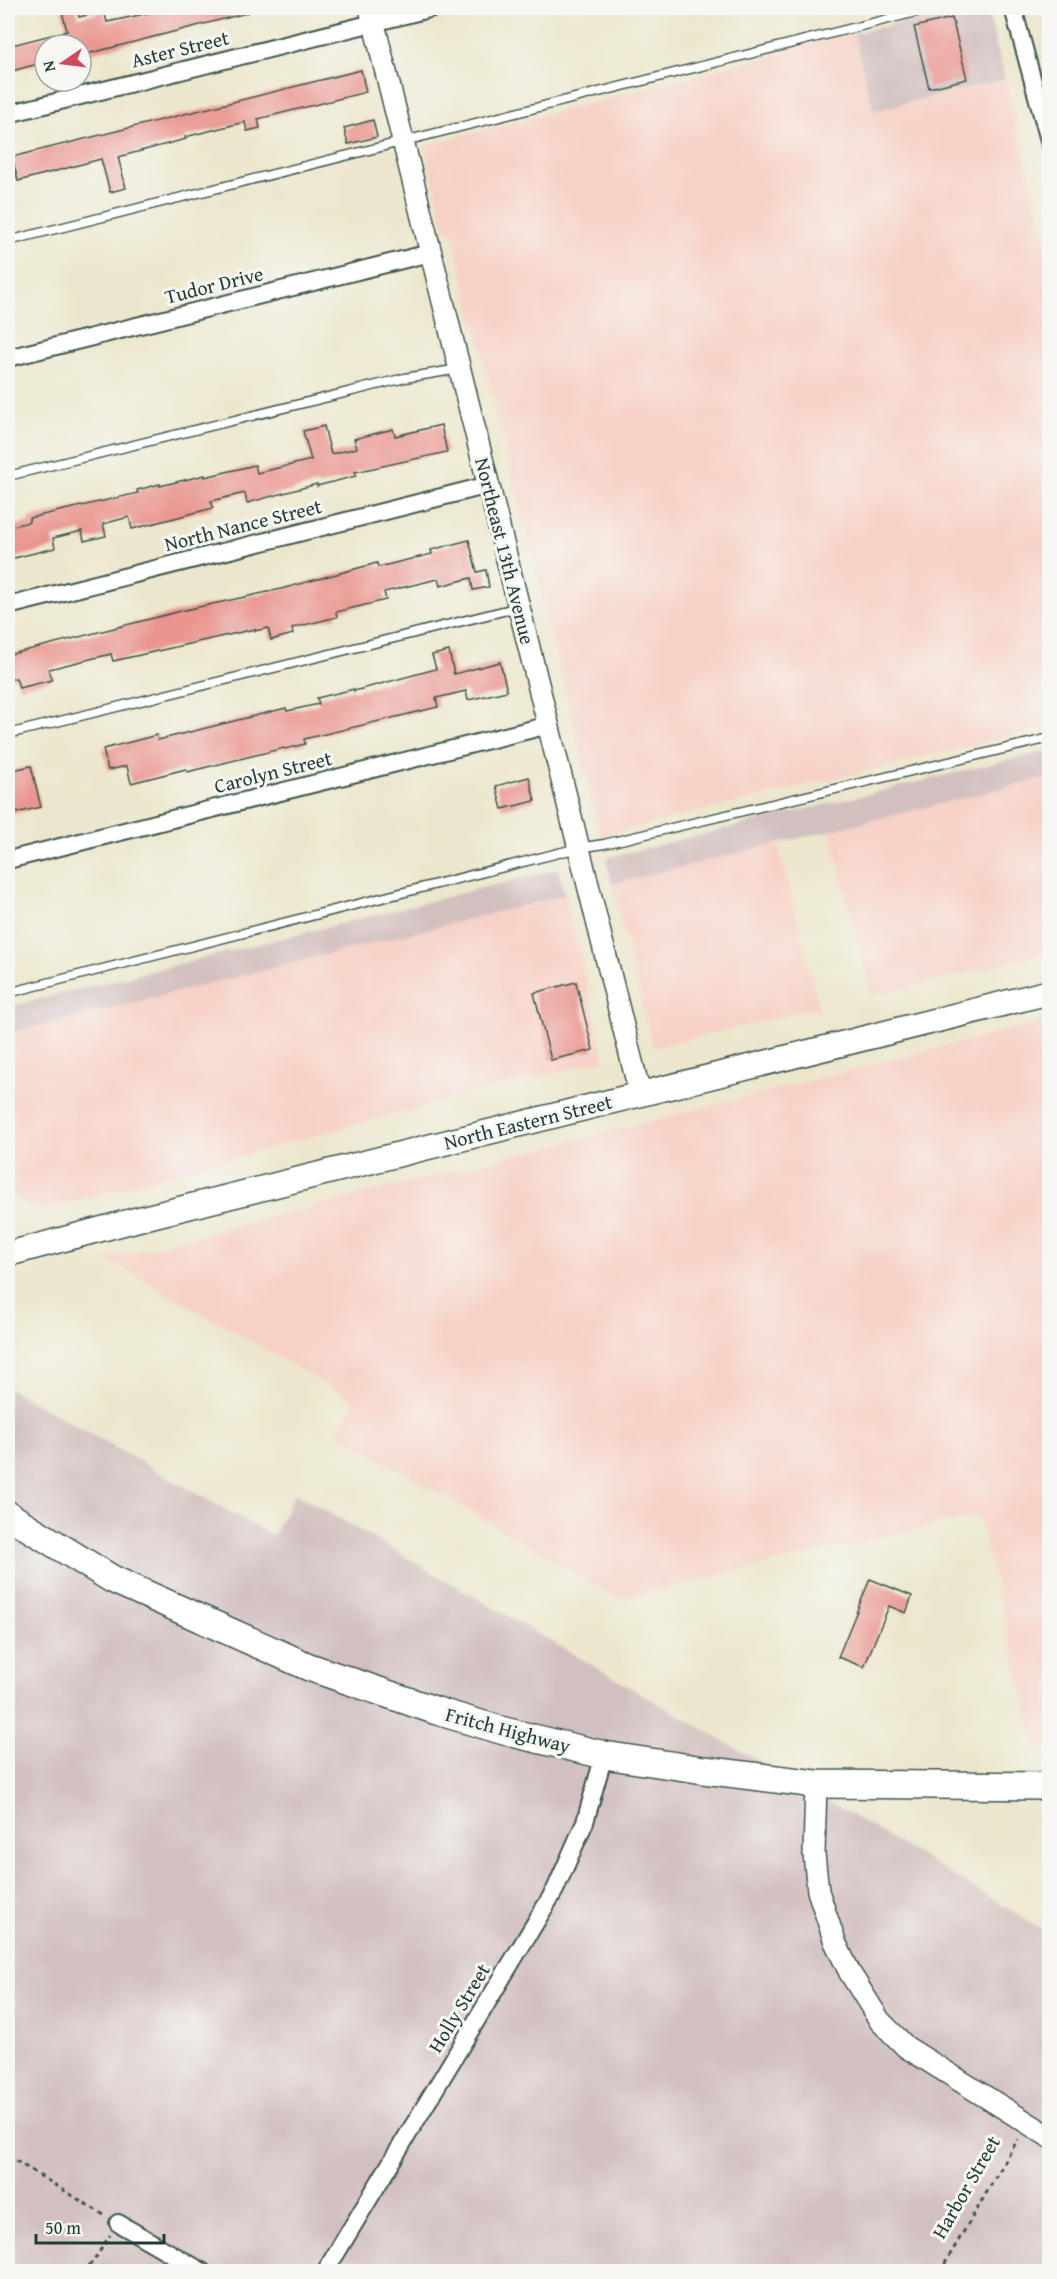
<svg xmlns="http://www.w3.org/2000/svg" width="1057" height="2279" font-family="'Gentium Book Plus',serif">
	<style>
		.built { fill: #f7d1c6 }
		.industrial { fill: #d2bfbf }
		.building { fill: #ea958f }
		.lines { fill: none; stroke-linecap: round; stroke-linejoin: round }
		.service-casing { stroke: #3e564b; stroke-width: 11 }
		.minor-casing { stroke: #3e564b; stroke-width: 20 }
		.tertiary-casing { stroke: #3e564b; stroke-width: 24 }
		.secondary-casing { stroke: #3e564b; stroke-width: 27 }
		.primary-casing { stroke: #3e564b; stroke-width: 30 }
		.path { stroke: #3e564b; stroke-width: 3; stroke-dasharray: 4.5 4.5; stroke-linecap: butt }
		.service { stroke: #fff; stroke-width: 8 }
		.minor { stroke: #fff; stroke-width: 16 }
		.tertiary { stroke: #fff; stroke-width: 21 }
		.secondary { stroke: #fff; stroke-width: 24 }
		.primary { stroke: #fff; stroke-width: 27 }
		.labels { text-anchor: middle; stroke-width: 6; stroke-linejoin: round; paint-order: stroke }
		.street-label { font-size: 20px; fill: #1f3d34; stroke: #f6f6f2 }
	</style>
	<rect width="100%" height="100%" fill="#f6f6f2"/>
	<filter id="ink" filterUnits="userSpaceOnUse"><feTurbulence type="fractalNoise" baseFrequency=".0167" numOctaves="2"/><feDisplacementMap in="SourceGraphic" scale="12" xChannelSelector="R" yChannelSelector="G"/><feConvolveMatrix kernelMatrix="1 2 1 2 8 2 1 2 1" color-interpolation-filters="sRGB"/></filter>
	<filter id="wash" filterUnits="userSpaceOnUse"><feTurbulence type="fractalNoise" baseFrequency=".008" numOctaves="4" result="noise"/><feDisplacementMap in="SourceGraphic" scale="24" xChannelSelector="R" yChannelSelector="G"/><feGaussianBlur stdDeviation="1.35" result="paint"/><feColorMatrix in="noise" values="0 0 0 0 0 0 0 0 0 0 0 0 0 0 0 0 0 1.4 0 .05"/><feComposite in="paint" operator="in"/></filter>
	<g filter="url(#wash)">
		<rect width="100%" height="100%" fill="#ece7cc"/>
		<!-- built -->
		<g class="built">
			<path d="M854,33L873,111L1005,79L1049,259V726L601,836L452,231L445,232L424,145L644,89Z"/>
			<path d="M1049,777V953L871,996L830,831Z"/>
			<path d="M778,843L819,1008L653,1048L612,884Z"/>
			<path d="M565,895L605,1060L476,1092L38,1211L8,1193V1034Z"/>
			<path d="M1049,1020V1748H1037L978,1515L620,1599L338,1434L355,1401L107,1259Z"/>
		</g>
		<!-- industrial -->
		<g class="industrial">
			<path d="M960,8H987L1005,79L873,111L854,33Z"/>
			<path d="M1049,750V777L612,884L606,858Z"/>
			<path d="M558,869L565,895L8,1034V1007Z"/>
			<path d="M8,1388L273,1536L295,1493L872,1827L1049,1933V2271H8Z"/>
		</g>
		<g id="blocks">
			<!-- building -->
			<g class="building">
				<path d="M61,8H76L79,17L104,11L107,22L172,8H246L247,13L83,55L81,45H45V62L8,72V46L67,31Z"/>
				<path d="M952,18L967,79L929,88L914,27Z"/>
				<path d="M361,70L366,92L258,119L260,128L247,131L245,122L185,137L186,139L118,157L126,188L110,192L101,159L18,181L12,157Z"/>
				<path d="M373,120L377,137L348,144L344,128Z"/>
				<path d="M441,425L447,452L355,472L356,476L317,486V484L247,503L245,493L211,501L213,508L132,529L129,517L103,524L106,536L84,541L82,531L53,538L55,548L10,559L8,548V527L29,522V518L138,493L137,490L160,484V486L205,475V477L255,465L257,473L311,460L303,431L324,426L331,454L357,448L354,439L393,429L395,436Z"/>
				<path d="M469,540L477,572L486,570L489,587L473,590L471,578L440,586L438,579L384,592L386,600L336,612L337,617L292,628L293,634L271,640L268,628L255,631V629L113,661L111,654L49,669L52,680L19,688L16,678L8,680V655L185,610L281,589L377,563L378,567L432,554L431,550Z"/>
				<path d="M449,651L454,674L500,662L507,691L468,700L466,691L436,698L438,707L304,739L305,744L285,749L284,748L187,772L186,769L131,783L127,766L108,770L103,749L157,735L158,740L286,708L287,711L319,704L317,698L354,689V691L436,669L432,655Z"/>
				<path d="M31,766L41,807L8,815V771Z"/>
				<path d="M529,777L535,801L502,809L496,786Z"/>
				<path d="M576,982L593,1050L551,1060L534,993Z"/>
				<path d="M870,1579L912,1596L906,1613L889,1606L864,1667L838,1657Z"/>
			</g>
		</g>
	</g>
	<g filter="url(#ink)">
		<use href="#blocks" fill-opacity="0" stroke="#3e564b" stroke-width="1.5"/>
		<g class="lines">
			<!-- service casing -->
			<g class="service-casing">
				<g id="service">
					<path d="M8,241L932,8"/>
					<path d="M8,476L405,378L459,369"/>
					<path d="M8,734L519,607"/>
					<path d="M8,993L578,848L604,844L1050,738"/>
				</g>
			</g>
			<!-- minor casing -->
			<g class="minor-casing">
				<g id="minor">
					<path d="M1013,8L1050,144"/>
					<path d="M8,114L433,8"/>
					<path d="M8,358L430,253"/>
					<path d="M8,606L489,485"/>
					<path d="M8,860L549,725"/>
					<path d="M118,2223L203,2272"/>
					<path d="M325,2272L555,1890L585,1822L604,1755"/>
				</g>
			</g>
			<!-- tertiary casing -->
			<g class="tertiary-casing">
				<g id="tertiary">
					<path d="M370,8L640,1094"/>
					<path d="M816,1784L814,1854L818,1891L835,1942L850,1973L880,2021L906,2047L1050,2137"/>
				</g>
			</g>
			<!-- secondary casing -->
			<g class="secondary-casing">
				<path id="secondary" d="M8,1254L139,1219L1050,992"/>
			</g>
			<!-- primary casing -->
			<g class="primary-casing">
				<path id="primary" d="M8,1515L112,1579L309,1667L437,1711L504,1731L604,1755L704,1770L816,1784L1050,1786"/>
			</g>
			<!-- path -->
			<g class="path">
				<path d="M8,2156L104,2215"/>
				<path d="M82,2272L93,2262L110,2235"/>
				<path d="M940,2272L1018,2139"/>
			</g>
			<!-- service -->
			<use href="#service" class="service"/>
			<!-- minor -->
			<use href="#minor" class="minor"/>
			<!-- tertiary -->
			<use href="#tertiary" class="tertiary"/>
			<!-- secondary -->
			<use href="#secondary" class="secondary"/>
			<!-- primary -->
			<use href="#primary" class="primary"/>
		</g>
	</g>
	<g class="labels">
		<!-- street labels -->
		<g class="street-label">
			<text transform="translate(180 49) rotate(-14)" y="7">Aster Street</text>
			<text transform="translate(214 285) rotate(-14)" y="7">Tudor Drive</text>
			<text transform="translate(243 525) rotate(-14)" y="7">North Nance Street</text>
			<text transform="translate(505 551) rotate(76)" y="7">Northeast 13th Avenue</text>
			<text transform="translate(273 772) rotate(-14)" y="7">Carolyn Street</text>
			<text transform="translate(528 1122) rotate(-14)" y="7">North Eastern Street</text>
			<text transform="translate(508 1730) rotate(15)" y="7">Fritch Highway</text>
			<text transform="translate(459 2008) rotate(-59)" y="7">Holly Street</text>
			<text transform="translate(966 2187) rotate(-60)" y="7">Harbor Street</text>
		</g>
	</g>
	<!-- margin -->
	<rect width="1057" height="2279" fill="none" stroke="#f6f6f2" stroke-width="30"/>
	<!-- north arrow -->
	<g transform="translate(63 63) rotate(256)"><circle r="28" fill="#f6f6f2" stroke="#a0aca6" stroke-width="1.5"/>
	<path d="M0-4.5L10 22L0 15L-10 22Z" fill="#d1495b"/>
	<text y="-9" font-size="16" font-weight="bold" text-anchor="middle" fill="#1f3d34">N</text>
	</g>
	<!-- scale -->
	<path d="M36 2234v9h128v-9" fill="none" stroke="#1f3d34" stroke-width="3"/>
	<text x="45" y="2234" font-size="18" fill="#1f3d34" stroke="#f6f6f2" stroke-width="4.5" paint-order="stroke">50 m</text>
</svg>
